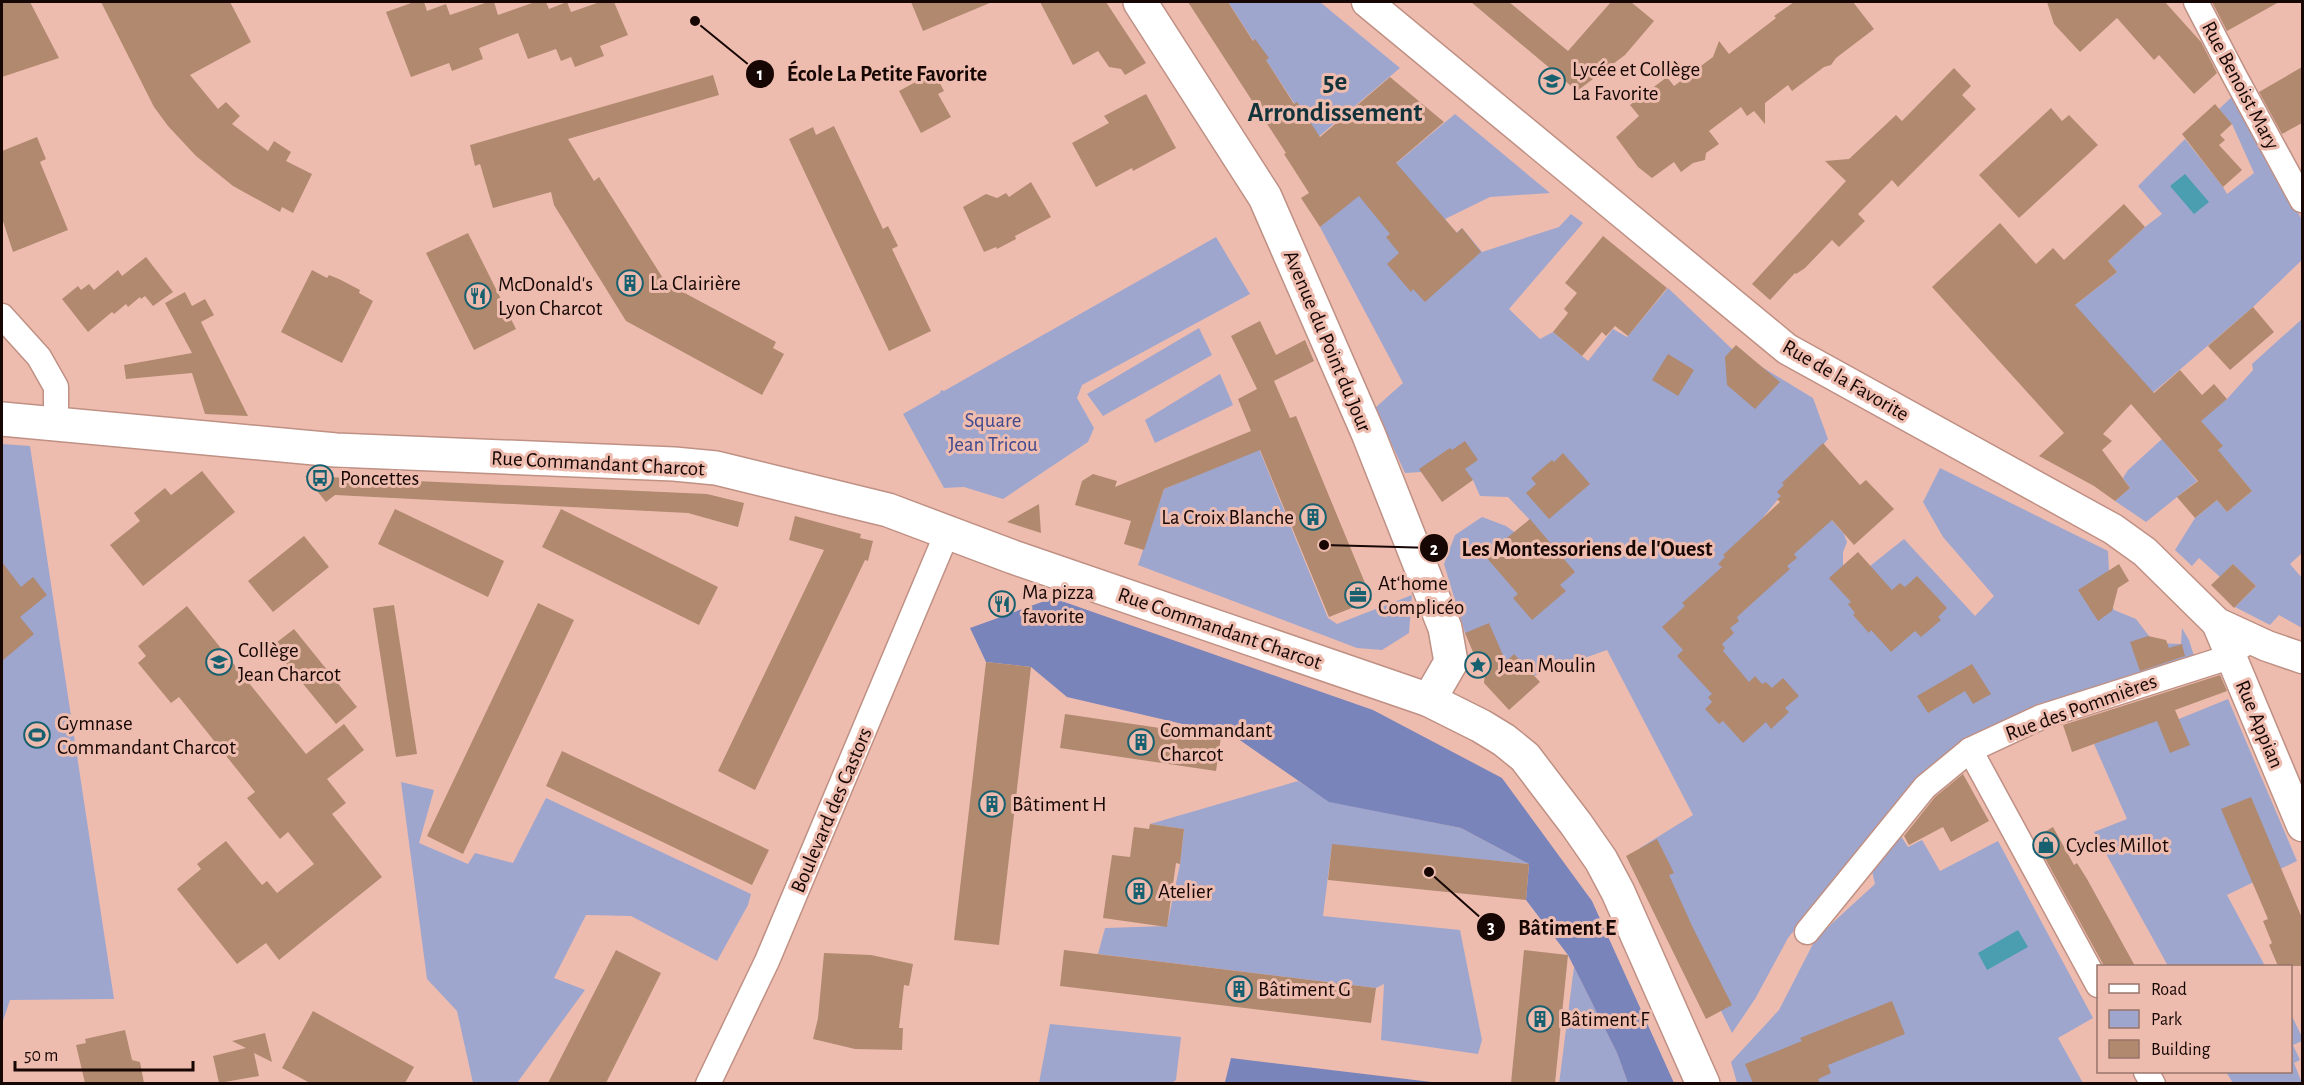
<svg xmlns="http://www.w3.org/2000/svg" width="2304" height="1085" font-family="'Alegreya Sans',sans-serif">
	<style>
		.green { fill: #9ea6ce }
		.forest { fill: #7984bb }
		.water { fill: #4b9db0 }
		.building { fill: #b0896f }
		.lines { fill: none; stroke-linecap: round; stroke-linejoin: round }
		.minor-casing { stroke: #bf9084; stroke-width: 27 }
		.tertiary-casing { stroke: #bf9084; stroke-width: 33 }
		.secondary-casing { stroke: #bf9084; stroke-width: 36 }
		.primary-casing { stroke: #bf9084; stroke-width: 36 }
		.minor { stroke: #fff; stroke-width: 24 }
		.tertiary { stroke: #fff; stroke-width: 30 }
		.secondary { stroke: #fff; stroke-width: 33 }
		.primary { stroke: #fff; stroke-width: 33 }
		.labels { text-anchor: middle; stroke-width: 6; stroke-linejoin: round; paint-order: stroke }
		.poi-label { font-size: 21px; fill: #170704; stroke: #eebcaf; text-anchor: start }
		.street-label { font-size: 21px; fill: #170704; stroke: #eebcaf }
		.park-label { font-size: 21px; fill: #40498e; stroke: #eebcaf }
		.district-label { font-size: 27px; font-weight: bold; fill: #13333b; stroke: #eebcaf }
		.leader { fill: none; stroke: #170704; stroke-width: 2 }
		.callout-dot { fill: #170704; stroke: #eebcaf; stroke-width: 2 }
		.mark-label { font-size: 18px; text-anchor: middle; font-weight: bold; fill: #fff }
		.callout-label { font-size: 22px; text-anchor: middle; font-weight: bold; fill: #170704; stroke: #eebcaf; stroke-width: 6; stroke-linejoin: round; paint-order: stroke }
	</style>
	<rect width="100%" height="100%" fill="#eebcaf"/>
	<!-- green -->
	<g class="green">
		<path d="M1228,2H1320L1400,68L1317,138Z"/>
		<path d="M2237,92L2271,162L2302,220V260L2253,307L2135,408L2075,305L2117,272L2108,261L2145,227L2162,214L2138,186L2185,139L2223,187L2227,194L2254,173L2232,124L2219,109Z"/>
		<path d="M1455,114L1550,193L1490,197L1445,219L1456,233L1462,228L1482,252L1559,227L1571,214L1583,223L1509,309L1540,339L1553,332L1588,361L1613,329L1627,337L1668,288L1732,349L1813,398L1828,439L1674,625L1830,518L1844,534L1847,542L1843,552V565L1855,578L1904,539L1975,616L1994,596L1943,537L1923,502L1940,468L2108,551L2109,571L2100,582L2114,610L2136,619L2149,636L2152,643L2181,644L2182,628L2189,640L2195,659L1951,751L1922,773L1788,938L1755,999L1732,1033L1640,848L1693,815L1607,650L1525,679L1484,657L1465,633L1444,564L1455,535L1482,517L1506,526L1527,541L1529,519L1508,497L1480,496L1473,480L1438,471L1405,473L1375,408L1403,383L1320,227Z"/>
		<path d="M1216,237L1250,294L1082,385L1077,398L1094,428L1088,442L1003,499L964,487L944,488L903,414L940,393L941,390L944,391Z"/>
		<path d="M2302,319V553L2290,564L2302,578V628L2279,615L2270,625L2235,607L2256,586L2233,564L2220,577L2199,558L2192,566L2175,550L2195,518L2217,500L2227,512L2252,491L2225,459L2216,463L2211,457L2222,446L2200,420L2227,399L2253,370L2252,364Z"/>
		<path d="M1199,328L1212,355L1103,416L1087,394Z"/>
		<path d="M1220,374L1233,405L1155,443L1145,420Z"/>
		<path d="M2162,439L2197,481L2146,522L2115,501L2130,488L2123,478L2128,470Z"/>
		<path d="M2,444L30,446L114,999L10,1000L2,1024Z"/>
		<path d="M1259,449L1328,618L1337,624L1412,595L1409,633L1382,650L1357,648L1138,565L1164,489Z"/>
		<path d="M2228,699L2297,861L2227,895L2265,966H2168L2094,832L2127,819L2094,744L2158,717L2174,721Z"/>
		<path d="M1298,781L1331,802L1461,828L1529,864L1332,845L1323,916L1460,930L1482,1040L1478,1054L1381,1040L1384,984L1376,988L1098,954L1105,928L1167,926L1180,864L1184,829L1150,824Z"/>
		<path d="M401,782L434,790L419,843L468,864L475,853L513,863L546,798L751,894L748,905L717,961L631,916L586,915L554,978L585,990L517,1083H473L457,1011L427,979Z"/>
		<path d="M1901,836L1908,847L1922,840L1940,871L1998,841L2093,1018L2058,1038L2083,1083H1737L1731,1062L1779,1010L1816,938L1875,884L1872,871Z"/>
		<path d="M1574,967L1617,1053L1628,1083L1559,1084Z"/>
		<path d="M2291,1014L2302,1037V1041L2293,1045L2300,1060L2294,1063L2302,1083H2233L2226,1072H2290Z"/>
		<path d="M1050,1024L1181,1037L1176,1080L1170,1084L1039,1083Z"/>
	</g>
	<!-- forest -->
	<g class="forest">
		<path d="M1053,598L1373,710L1502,778L1592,901L1674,1083H1628L1617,1053L1568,955L1526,900L1529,864L1461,828L1329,802L1234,736L1067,697L1031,667L986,662L970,628Z"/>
		<path d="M1231,1058L1440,1083H1229L1225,1082Z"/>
	</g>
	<!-- water -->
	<g class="water">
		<path d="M2185,174L2209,202L2194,214L2170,186Z"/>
		<path d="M2018,930L2028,947L1987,970L1978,953Z"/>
	</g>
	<!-- building -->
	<g class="building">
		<path d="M2,2H30L59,58L2,77Z"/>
		<path d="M101,2H230L251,42L190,75L218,109L226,102L240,116L232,124L268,151L274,141L291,152L286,161L312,174L293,213L282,207L280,212L233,186L196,156L168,126L154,107Z"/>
		<path d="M414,2H424L427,11L446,4L450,15L488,2H494L498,15L535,2H546L549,9L567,2L571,12L600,2H614L628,35L600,46L604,56L575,67L571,57L561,61L556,49L528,59L518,33L479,48L483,59L452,71L449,63L411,77L386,12Z"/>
		<path d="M911,2H992L923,31Z"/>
		<path d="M1040,2H1106L1146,63L1125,75L1121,69L1109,67L1098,51L1073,65Z"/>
		<path d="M1188,2H1228L1253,41L1255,39L1269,58L1266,60L1294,104L1297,102L1320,137L1390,77L1444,122L1396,163L1457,233L1462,228L1481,252L1425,302L1413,289L1411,292L1387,264L1399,253L1386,237L1390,234L1359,196L1320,227L1301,198L1309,193L1284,154L1286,153Z"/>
		<path d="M1471,2H1509L1568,51L1611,2H1631L1654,21L1625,55L1577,91Z"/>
		<path d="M1794,2H1853L1874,29L1836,58L1831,65L1824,67L1792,91L1788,85L1765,103V124L1754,111L1747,116L1741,107L1709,131L1719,144L1706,153L1705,160L1693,163L1681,172L1674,162L1652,178L1638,167L1616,137L1639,116L1630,105L1667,77L1674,86L1713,57L1719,41L1729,54L1776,18L1774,16Z"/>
		<path d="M2047,2H2165L2201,42L2217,73L2194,94L2159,55L2154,60L2117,18L2080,52L2054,24Z"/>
		<path d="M2212,2H2279L2227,31Z"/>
		<path d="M2302,67V123L2282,134L2259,92Z"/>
		<path d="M1954,68L1971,86L1962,95L1976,109L1898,187L1892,180L1858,214L1865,221L1839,247L1832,240L1805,268L1796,274L1795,273L1770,300L1752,284L1846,181L1825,161L1849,159L1896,115L1902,121Z"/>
		<path d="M934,72L944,91L938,94L951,117L921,133L899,91Z"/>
		<path d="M713,75L719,95L568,139L594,181L599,177L666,283L776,342L773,348L784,354L762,395L626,321L554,205L551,192L493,208L480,164L475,166L470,145Z"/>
		<path d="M1146,94L1176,148L1133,171L1132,168L1096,187L1072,143L1109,123L1104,116Z"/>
		<path d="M2215,104L2232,124L2220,135L2225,140L2219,145L2242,170L2223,187L2182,134Z"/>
		<path d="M2051,108L2062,121L2069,115L2098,145L2019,218L1979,175Z"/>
		<path d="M834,126L883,229L888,226L898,246L892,249L931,331L889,351L789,139L813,127L816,135Z"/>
		<path d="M37,137L46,159L40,162L68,230L13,252L2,218V151Z"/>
		<path d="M1031,182L1051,217L1015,236L1016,239L997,249L996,247L984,252L963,207L986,194L997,198L1006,193L1009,197Z"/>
		<path d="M2124,204L2145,227L2108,261L2117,272L2075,305L2154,393L2180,370L2202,395L2214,384L2227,399L2201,421L2223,446L2218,450L2252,491L2227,512L2217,500L2195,518L2177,497L2198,481L2131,404L2103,434L2112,441L2102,450L2130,488L2115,501L2094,486L2039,456L2064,433L1932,287L2000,223L2036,264L2053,248L2064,260Z"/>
		<path d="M468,233L516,329L474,350L426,253Z"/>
		<path d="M1603,236L1667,288L1628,336L1615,326L1606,336L1602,332L1582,356L1553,332L1568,313L1564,309L1577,293L1565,283Z"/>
		<path d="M146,257L173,292L153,306L145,296L141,299L140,297L128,307L126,304L114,314L112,312L88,332L62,299L78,286L81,290L89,284L94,290L118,270L122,276Z"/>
		<path d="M312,270L327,278L329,275L339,279L360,290L359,293L373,301L342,363L281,332Z"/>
		<path d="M185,292L192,306L205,299L214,315L201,322L248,416L205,414L192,373L126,379L124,365L192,353L165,303Z"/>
		<path d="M2253,307L2274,332L2230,370L2208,346Z"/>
		<path d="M1260,321L1276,355L1305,340L1314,361L1274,381L1290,418L1296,416L1372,600L1329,617L1260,450L1164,489L1144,550L1124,544L1131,521L1075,505L1082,481L1093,474L1117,481L1115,487L1251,431L1238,399L1257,389L1231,336Z"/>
		<path d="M1736,345L1780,382L1755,409L1727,385L1725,357Z"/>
		<path d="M1668,354L1694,370L1678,396L1652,380Z"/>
		<path d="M1465,441L1478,460L1465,469L1473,480L1442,502L1419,469L1450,448L1452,450Z"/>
		<path d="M1823,443L1860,485L1866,480L1894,509L1854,545L1832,520L1794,554L1797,558L1787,566L1790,569L1737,617L1739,621L1730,628L1734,633L1722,644L1725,648L1723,651L1749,682L1755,676L1762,684L1766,682L1772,688L1783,678L1799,696L1785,708L1789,712L1771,729L1766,722L1743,743L1723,721L1719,724L1705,709L1712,702L1708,697L1712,694L1677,656L1683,650L1662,627L1685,606L1682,603L1722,567L1718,564L1725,557L1723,555L1780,502L1777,499L1781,496L1777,492L1784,485L1782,483Z"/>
		<path d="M1563,453L1590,484L1549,519L1526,493L1536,484L1531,478L1552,460L1554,462Z"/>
		<path d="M202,471L235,512L143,586L110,545L140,521L134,513L165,488L171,495Z"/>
		<path d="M305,476L707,494L744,503L738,527L688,513L335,495L326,502Z"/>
		<path d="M1039,504L1041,533L1007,522Z"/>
		<path d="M395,509L504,561L488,597L378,544Z"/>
		<path d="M561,509L718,587L699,625L542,547Z"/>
		<path d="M795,516L861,534L860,538L873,541L868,561L865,560L755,790L718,771L824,550L789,540Z"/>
		<path d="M1530,519L1575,572L1560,585L1566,591L1532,620L1513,598L1518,594L1485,556Z"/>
		<path d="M304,536L329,567L273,612L248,581Z"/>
		<path d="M1858,552L1892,590L1900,583L1905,587L1917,576L1947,608L1938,617L1941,620L1921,637L1915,631L1891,652L1871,630L1869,633L1853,615L1855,613L1848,604L1851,602L1829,578Z"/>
		<path d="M2,562L21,587L33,577L47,595L20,617L34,634L2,661Z"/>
		<path d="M2119,564L2129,581L2118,588L2112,611L2098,621L2078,590Z"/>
		<path d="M2233,564L2256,586L2234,608L2211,585Z"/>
		<path d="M538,603L574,620L463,854L427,836Z"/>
		<path d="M394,605L417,754L396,757L373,608Z"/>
		<path d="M187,606L306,754L344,724L364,750L327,779L346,803L332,814L382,877L279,960L266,943L237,964L177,889L201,869L197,864L226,841L262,885L267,881L277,893L314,864L288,832L280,839L247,798L255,792L179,697L171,703L138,663L146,656L138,646Z"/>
		<path d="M1489,623L1506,662L1514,654L1540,682L1509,710L1484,683L1485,672L1478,664L1465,633Z"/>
		<path d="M294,629L357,707L336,724L272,646Z"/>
		<path d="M2148,636L2166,640L2169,648L2182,644L2185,656L2140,671L2130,642Z"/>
		<path d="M986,662L1031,667L999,945L954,940Z"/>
		<path d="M1972,664L1991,694L1973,704L1965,691L1928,713L1917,696Z"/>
		<path d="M2220,675L2227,691L2175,710L2190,745L2170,753L2157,721L2072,752L2063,725Z"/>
		<path d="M1065,714L1221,737L1216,771L1060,748Z"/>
		<path d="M562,751L769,850L752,885L546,786Z"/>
		<path d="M1963,774L1989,821L1951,842L1943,827L1909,845L1904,836L1935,797Z"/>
		<path d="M2251,797L2302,918V966H2278L2269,945L2272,943L2263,921L2268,919L2221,809Z"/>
		<path d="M1150,824L1184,829L1180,864L1176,863L1167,927L1103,918L1112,855L1130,857L1134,827L1149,829Z"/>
		<path d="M2053,827L2074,865L2077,863L2087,879L2135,966H2104L2034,838Z"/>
		<path d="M1657,839L1674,873L1669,875L1693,928L1732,1005L1706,1019L1626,856Z"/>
		<path d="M1332,844L1529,864L1526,900L1328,880Z"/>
		<path d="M616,950L661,973L606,1083H548Z"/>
		<path d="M1064,950L1376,988L1371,1023L1060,986Z"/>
		<path d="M1524,950L1568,955L1555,1083H1511Z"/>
		<path d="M824,953L871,955L913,964L909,986L904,985L899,1028H903L902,1050L855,1049L813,1039L818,1018Z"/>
		<path d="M1892,1001L1905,1034L1828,1065L1831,1073L1818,1079L1820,1083H1753L1745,1064L1802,1041L1800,1038Z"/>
		<path d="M313,1011L414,1067L405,1083H310L282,1068Z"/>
		<path d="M125,1030L132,1060L140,1062L144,1083H85L76,1045L86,1043L85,1039Z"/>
		<path d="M265,1033L272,1062L254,1053L259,1076L219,1083L213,1056L246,1048L232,1041Z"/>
	</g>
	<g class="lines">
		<!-- minor casing -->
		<g class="minor-casing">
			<g id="minor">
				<path d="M2196,2L2234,75L2302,200"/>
				<path d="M2,316L39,357L56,387V423"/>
				<path d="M1970,750L2098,985"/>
				<path d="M1807,932L1925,787L1970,750L2041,717L2217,661L2245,644"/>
				<path d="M2146,1072L2153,1084"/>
				<path d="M708,1084L767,961L947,533"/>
			</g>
		</g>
		<!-- tertiary casing -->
		<g class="tertiary-casing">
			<g id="tertiary">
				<path d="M1367,2L1787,349L2113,529L2145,552L2217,623L2267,646L2302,658"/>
				<path d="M2217,623L2302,826"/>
			</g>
		</g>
		<!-- secondary casing -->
		<g class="secondary-casing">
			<path id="secondary" d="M1140,2L1265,197L1368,433L1445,628L1451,662L1429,700"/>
		</g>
		<!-- primary casing -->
		<g class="primary-casing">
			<path id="primary" d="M2,419L336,450L674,464L716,468L888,510L1013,557L1429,700L1481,726L1504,740L1525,757L1576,824L1601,860L1618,892L1703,1084"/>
		</g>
		<!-- minor -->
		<use href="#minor" class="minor"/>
		<!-- tertiary -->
		<use href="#tertiary" class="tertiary"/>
		<!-- secondary -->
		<use href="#secondary" class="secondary"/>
		<!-- primary -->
		<use href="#primary" class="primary"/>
	</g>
	<!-- icons -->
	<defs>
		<g id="school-ring" transform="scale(1.35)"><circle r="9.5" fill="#eebcaf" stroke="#17606f" stroke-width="1.5"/><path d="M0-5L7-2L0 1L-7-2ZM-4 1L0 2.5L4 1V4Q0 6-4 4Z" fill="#17606f"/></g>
		<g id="building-ring" transform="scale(1.35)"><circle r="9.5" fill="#eebcaf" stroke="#17606f" stroke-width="1.5"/><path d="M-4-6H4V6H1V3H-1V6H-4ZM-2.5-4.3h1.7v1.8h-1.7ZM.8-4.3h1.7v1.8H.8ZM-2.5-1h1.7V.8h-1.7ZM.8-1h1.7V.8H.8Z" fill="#17606f"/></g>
		<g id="restaurant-ring" transform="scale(1.35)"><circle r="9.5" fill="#eebcaf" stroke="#17606f" stroke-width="1.5"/><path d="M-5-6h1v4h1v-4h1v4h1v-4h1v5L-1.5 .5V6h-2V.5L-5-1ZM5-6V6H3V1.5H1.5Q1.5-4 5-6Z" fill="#17606f"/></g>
		<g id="bus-ring" transform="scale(1.35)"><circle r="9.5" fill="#eebcaf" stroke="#17606f" stroke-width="1.5"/><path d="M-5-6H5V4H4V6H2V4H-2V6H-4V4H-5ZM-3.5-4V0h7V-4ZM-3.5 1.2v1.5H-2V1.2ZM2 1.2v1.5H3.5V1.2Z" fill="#17606f"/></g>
		<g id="office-ring" transform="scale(1.35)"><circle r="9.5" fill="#eebcaf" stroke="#17606f" stroke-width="1.5"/><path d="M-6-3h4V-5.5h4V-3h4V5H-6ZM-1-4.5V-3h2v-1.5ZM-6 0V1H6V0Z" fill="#17606f"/></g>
		<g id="sight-ring" transform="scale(1.35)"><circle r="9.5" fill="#eebcaf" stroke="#17606f" stroke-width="1.5"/><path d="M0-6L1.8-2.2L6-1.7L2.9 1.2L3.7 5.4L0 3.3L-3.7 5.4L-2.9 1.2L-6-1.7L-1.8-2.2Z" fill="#17606f"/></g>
		<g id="stadium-ring" transform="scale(1.35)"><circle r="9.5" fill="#eebcaf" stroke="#17606f" stroke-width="1.5"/><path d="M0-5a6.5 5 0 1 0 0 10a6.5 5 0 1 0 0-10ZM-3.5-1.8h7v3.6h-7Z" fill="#17606f"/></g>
		<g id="shop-ring" transform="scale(1.35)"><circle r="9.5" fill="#eebcaf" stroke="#17606f" stroke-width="1.5"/><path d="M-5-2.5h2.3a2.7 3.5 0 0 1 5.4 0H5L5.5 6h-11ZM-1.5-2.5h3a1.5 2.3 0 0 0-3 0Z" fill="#17606f"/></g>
	</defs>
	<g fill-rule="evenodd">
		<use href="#school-ring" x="1552" y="81"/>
		<use href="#building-ring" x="630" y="283"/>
		<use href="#restaurant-ring" x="478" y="296"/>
		<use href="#bus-ring" x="320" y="478"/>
		<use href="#building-ring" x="1313" y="517"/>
		<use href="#office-ring" x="1358" y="595"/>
		<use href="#restaurant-ring" x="1002" y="604"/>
		<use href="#school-ring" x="219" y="662"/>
		<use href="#sight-ring" x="1478" y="665"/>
		<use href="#stadium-ring" x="37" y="735"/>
		<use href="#building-ring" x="1141" y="742"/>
		<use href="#building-ring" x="992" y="804"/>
		<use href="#shop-ring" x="2046" y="845"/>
		<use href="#building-ring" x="1139" y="891"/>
		<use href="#building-ring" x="1239" y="989"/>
		<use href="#building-ring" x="1540" y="1019"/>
	</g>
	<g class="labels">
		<!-- poi labels -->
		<g class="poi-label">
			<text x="1572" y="76">Lycée et Collège<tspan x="1572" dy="24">La Favorite</tspan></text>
			<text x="650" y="290">La Clairière</text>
			<text x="498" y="291">McDonald's<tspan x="498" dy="24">Lyon Charcot</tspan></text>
			<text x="340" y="485">Poncettes</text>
			<text x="1294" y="524" text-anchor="end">La Croix Blanche</text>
			<text x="1378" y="590">At‘home<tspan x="1378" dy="24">Complicéo</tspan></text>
			<text x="1022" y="599">Ma pizza<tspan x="1022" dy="24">favorite</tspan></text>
			<text x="238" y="657">Collège<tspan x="238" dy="24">Jean Charcot</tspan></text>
			<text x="1498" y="672">Jean Moulin</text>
			<text x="57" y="730">Gymnase<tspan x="57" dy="24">Commandant Charcot</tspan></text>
			<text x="1160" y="737">Commandant<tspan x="1160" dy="24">Charcot</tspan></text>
			<text x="1012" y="811">Bâtiment H</text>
			<text x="2066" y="852">Cycles Millot</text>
			<text x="1158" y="898">Atelier</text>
			<text x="1258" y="996">Bâtiment G</text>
			<text x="1560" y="1026">Bâtiment F</text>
		</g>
		<!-- street labels -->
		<g class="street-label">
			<text transform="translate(2241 85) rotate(62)" y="7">Rue Benoist Mary</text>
			<text transform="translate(1328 341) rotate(67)" y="7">Avenue du Point du Jour</text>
			<text transform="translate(1846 380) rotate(30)" y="7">Rue de la Favorite</text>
			<text transform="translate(598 463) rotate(3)" y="7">Rue Commandant Charcot</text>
			<text transform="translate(1220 628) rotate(19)" y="7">Rue Commandant Charcot</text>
			<text transform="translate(2081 707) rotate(-20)" y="7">Rue des Pommières</text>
			<text transform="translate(2260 724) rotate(67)" y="7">Rue Appian</text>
			<text transform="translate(831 810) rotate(-67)" y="7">Boulevard des Castors</text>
		</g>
		<!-- park labels -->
		<g class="park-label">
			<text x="993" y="427">Square<tspan x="993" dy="24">Jean Tricou</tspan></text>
		</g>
		<!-- district labels -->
		<g class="district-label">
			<text x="1335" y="90">5e<tspan x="1335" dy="31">Arrondissement</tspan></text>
		</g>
	</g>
	<!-- callouts -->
	<path class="leader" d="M695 21L760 74M1324 545L1434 548M1429 872L1491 927"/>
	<g class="callout-dot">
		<circle cx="695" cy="21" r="6"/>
		<circle cx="1324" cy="545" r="6"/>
		<circle cx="1429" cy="872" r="6"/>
		<circle cx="760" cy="74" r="15"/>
		<circle cx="1434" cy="548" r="15"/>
		<circle cx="1491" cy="927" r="15"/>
	</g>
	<g class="mark-label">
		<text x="760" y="80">1</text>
		<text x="1434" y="555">2</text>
		<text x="1491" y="933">3</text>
	</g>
	<g class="callout-label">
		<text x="887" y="81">École La Petite Favorite</text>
		<text x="1587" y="556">Les Montessoriens de l'Ouest</text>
		<text x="1567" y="935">Bâtiment E</text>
	</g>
	<!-- border -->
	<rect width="2304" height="1085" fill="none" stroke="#170704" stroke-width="6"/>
	<!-- legend -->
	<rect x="2097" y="965" width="195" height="108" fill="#eebcaf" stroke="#98746b" stroke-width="1.5"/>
	<rect x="2109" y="984" width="30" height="9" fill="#ffffff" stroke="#98746b" stroke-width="1.5"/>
	<text x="2151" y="995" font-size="18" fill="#170704">Road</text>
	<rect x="2109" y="1010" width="30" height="18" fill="#9ea6ce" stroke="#98746b" stroke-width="1.5"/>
	<text x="2151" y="1025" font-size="18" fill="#170704">Park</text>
	<rect x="2109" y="1040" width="30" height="18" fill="#b0896f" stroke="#98746b" stroke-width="1.5"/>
	<text x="2151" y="1055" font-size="18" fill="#170704">Building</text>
	<!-- scale -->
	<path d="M15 1061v9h178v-9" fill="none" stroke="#170704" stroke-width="3"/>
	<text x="24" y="1061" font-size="18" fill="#170704" stroke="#eebcaf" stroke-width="4.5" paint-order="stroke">50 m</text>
</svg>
